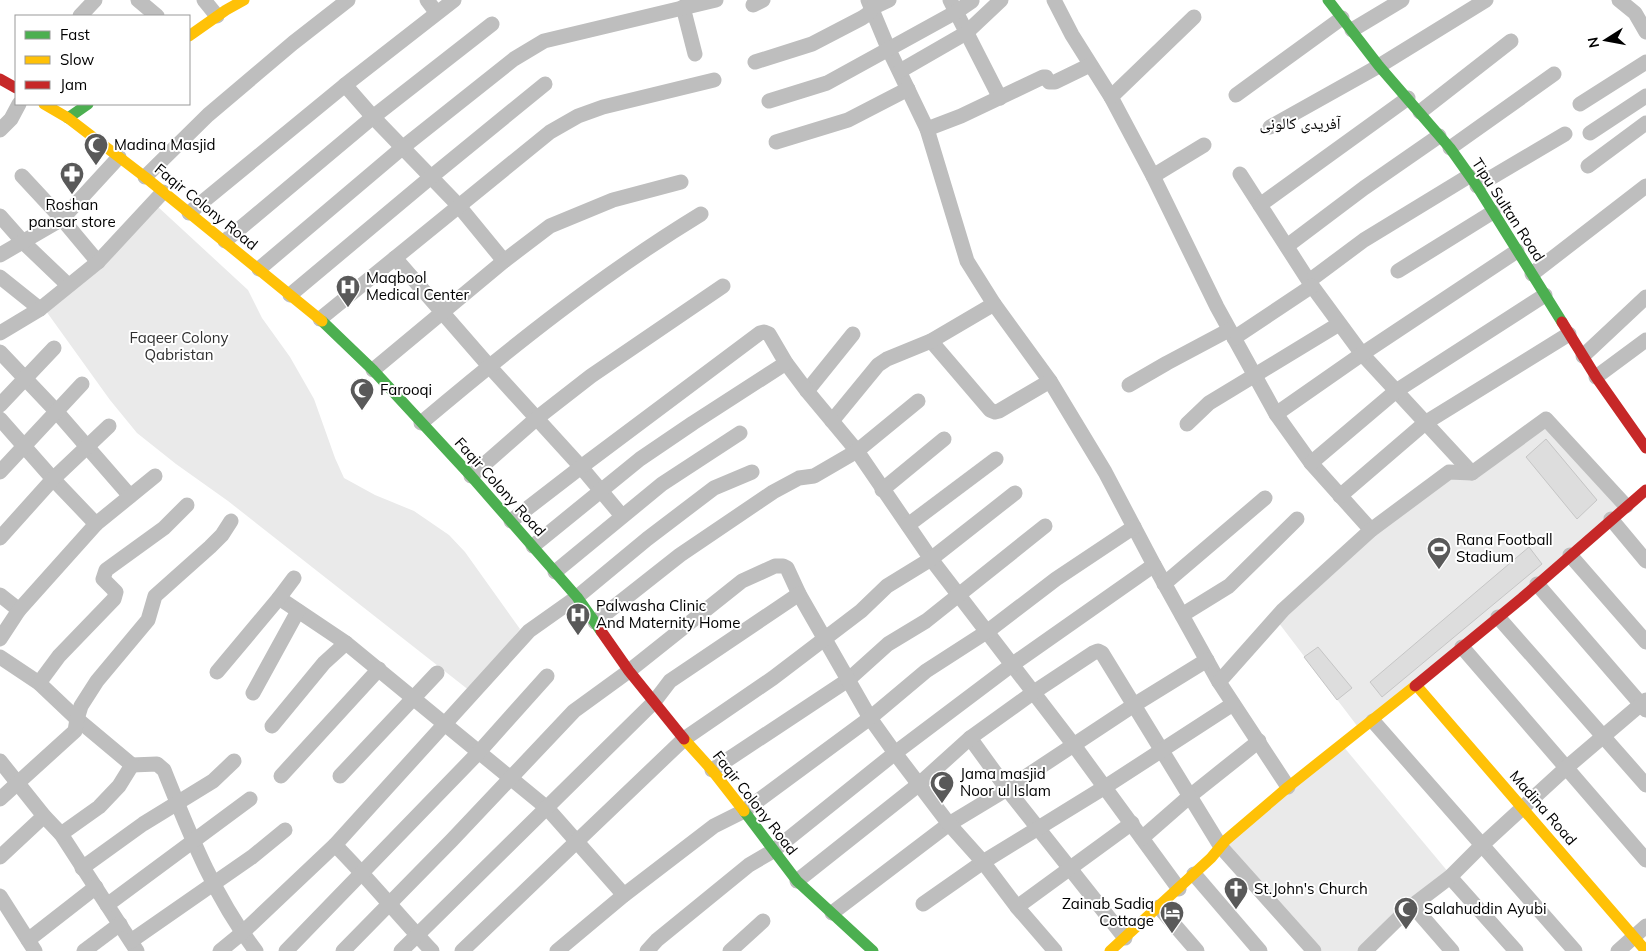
<svg xmlns="http://www.w3.org/2000/svg" width="1646" height="951" viewBox="0 0 1646 951" font-family="Mulish,'Noto Naskh Arabic',sans-serif">
<style>
.green{fill:#eaeaea}
.building{fill:#ddd;stroke:#c5c5c5}
.lines{fill:none;stroke-linecap:round;stroke-linejoin:round}
.street{stroke:#bebebe;stroke-width:15}
.fast{stroke:#4caf50;stroke-width:11}
.slow{stroke:#ffc107;stroke-width:11}
.jam{stroke:#c62828;stroke-width:11}
.labels{text-anchor:middle;stroke-width:4;stroke-linejoin:round;paint-order:stroke}
.poi-label{font-size:15px;fill:#000;stroke:#fff;text-anchor:start}
.street-label{font-size:15px;fill:#000;stroke:#fff}
.park-label{font-size:15px;fill:#303030;stroke:#fff}
.neighbourhood-label{font-size:16px;fill:#000;stroke:#fff}
</style>
<rect width="100%" height="100%" fill="#fff"/>
<g class="green">
<path d="M157 206 248 290 262 318 290 357 314 399 335 458 344 478 375 495 414 511 449 535 465 552 520 629 470 691 228 501 176 464 137 433 110 400 46 311Z"/>
<path d="M1546 419 1626 506 1361 731 1275 618 1449 472 1472 473Z"/>
<path d="M1343 746 1449 873 1360 951H1322L1225 846Z"/>
</g>
<g class="building">
<path d="M1546 439 1597 500 1577 519 1526 457Z"/>
<path d="M1529 547 1542 564 1382 697 1370 682Z"/>
<path d="M1318 647 1352 688 1337 700 1304 657Z"/>
</g>
<g class="lines">
<g class="street">
<path d="M138 0 157 16"/>
<path d="M204 0 217 16"/>
<path d="M427 0 436 12"/>
<path d="M868 0 888 48 927 129 967 261 994 304 1050 381 1105 472 1154 565 1219 682 1288 787"/>
<path d="M950 0 1000 98"/>
<path d="M1054 0 1072 35 1111 97 1153 176 1217 307 1276 414 1311 463 1371 530"/>
<path d="M1619 0 1635 13 1646 32"/>
<path d="M753 5 763 0"/>
<path d="M683 7 695 54"/>
<path d="M80 16 95 0"/>
<path d="M1352 30 1402 0"/>
<path d="M755 62 812 44 862 18 868 14 872 8 889 0"/>
<path d="M900 71 966 33 1001 0"/>
<path d="M345 85 373 117 458 205 504 261"/>
<path d="M1236 95 1342 18"/>
<path d="M1111 97 1194 17"/>
<path d="M769 101 827 83 956 12 972 1"/>
<path d="M1580 104 1646 62"/>
<path d="M1420 112 1511 41"/>
<path d="M1270 127 1379 66 1486 0"/>
<path d="M927 129 961 116 1043 77H1046L1049 82H1055L1090 65"/>
<path d="M0 130 11 119 19 104"/>
<path d="M1590 133 1646 96"/>
<path d="M776 142 848 120 908 89"/>
<path d="M1450 148 1554 74"/>
<path d="M1588 166 1646 123"/>
<path d="M1240 174 1312 286 1362 354 1472 473"/>
<path d="M22 176 62 219 98 262"/>
<path d="M1153 176 1204 145"/>
<path d="M145 177 208 115 293 43 348 0"/>
<path d="M1477 186 1565 134"/>
<path d="M1260 205 1408 98"/>
<path d="M189 213 345 85 454 0"/>
<path d="M0 216 23 242 68 285"/>
<path d="M225 241 373 117 492 24"/>
<path d="M1287 246 1364 188 1439 136"/>
<path d="M0 255 62 219 119 157"/>
<path d="M395 258 489 366 581 467 622 516"/>
<path d="M259 269 402 148 514 59 544 41 716 0"/>
<path d="M1398 271 1493 212"/>
<path d="M1532 274 1646 186"/>
<path d="M0 277 40 309"/>
<path d="M1309 281 1364 240 1469 176"/>
<path d="M290 295 431 177 545 84"/>
<path d="M320 319 550 132 578 116 603 107 714 80"/>
<path d="M0 333 40 309 98 262 163 192"/>
<path d="M1234 338 1312 286"/>
<path d="M931 341 990 410 995 412 999 411 1050 381"/>
<path d="M0 352 56 411 130 496"/>
<path d="M1583 356 1646 297"/>
<path d="M373 370 504 261 550 226 613 200 681 182"/>
<path d="M1596 377 1646 340"/>
<path d="M1129 385 1167 363 1229 330"/>
<path d="M807 391 853 334"/>
<path d="M0 405 54 348"/>
<path d="M1276 414 1362 354 1517 251"/>
<path d="M0 419 53 479 96 524"/>
<path d="M832 421 878 365 887 359 931 341 994 304"/>
<path d="M421 423C510 348 601 275 701 214"/>
<path d="M1187 424 1209 403 1339 324"/>
<path d="M1311 463 1396 391 1545 295"/>
<path d="M0 472 82 384"/>
<path d="M471 476 537 418 591 376 723 286"/>
<path d="M882 490 944 439"/>
<path d="M1340 496 1425 423 1569 334"/>
<path d="M1611 519 1646 561"/>
<path d="M511 521 581 467 760 333 764 332 769 334 786 363 807 391 857 451 931 559 1073 744 1179 889"/>
<path d="M908 525 996 459"/>
<path d="M0 538 53 479 109 426"/>
<path d="M533 546 640 459 693 423 786 363"/>
<path d="M1570 555 1646 642"/>
<path d="M555 572 662 484 740 433"/>
<path d="M1164 584 1265 498"/>
<path d="M1537 584 1646 710"/>
<path d="M0 595 19 610"/>
<path d="M279 598 346 643 547 808 624 895"/>
<path d="M1182 615 1229 586 1297 519"/>
<path d="M1498 617 1646 785"/>
<path d="M595 622 680 555 773 492 799 478 814 476 857 451 918 401"/>
<path d="M0 639 19 610 96 524 155 476"/>
<path d="M1462 647 1646 860"/>
<path d="M0 657 39 683 77 719 132 765 157 764 164 770C189 832 214 897 256 951"/>
<path d="M217 672 279 598 294 578"/>
<path d="M1219 682 1283 610 1371 530 1449 472 1472 473 1546 419 1626 506"/>
<path d="M39 683 59 656 114 599 116 592 103 579 106 570 164 528 187 505"/>
<path d="M253 693 298 611"/>
<path d="M1373 721 1575 951"/>
<path d="M272 726 324 663 346 643"/>
<path d="M970 738 1007 789 1125 938"/>
<path d="M0 761 44 816 61 834 137 951"/>
<path d="M712 770 848 680 888 644 926 621 1045 526"/>
<path d="M281 776 379 669"/>
<path d="M340 776 437 673"/>
<path d="M0 799 75 731 77 719 81 706 97 681 148 620 155 596 210 547 222 535 231 521"/>
<path d="M61 834 99 807 119 786 132 765"/>
<path d="M1142 838 1190 796 1259 741"/>
<path d="M335 845C369 879 399 916 432 951"/>
<path d="M0 857 44 816"/>
<path d="M82 868 143 824 213 781 234 761"/>
<path d="M1194 874 1260 951"/>
<path d="M1450 877 1516 951"/>
<path d="M797 881 918 785 970 738 1034 692 1093 653 1098 651 1102 653 1221 847 1314 951"/>
<path d="M0 896 35 951"/>
<path d="M923 904 983 862 1105 787 1233 704"/>
<path d="M107 905 250 799"/>
<path d="M1413 906 1452 951"/>
<path d="M1017 907 1132 823"/>
<path d="M1159 907 1197 951"/>
<path d="M832 913 949 824 1007 789 1134 705 1207 660"/>
<path d="M28 940 96 887"/>
<path d="M131 941 252 857 285 830"/>
<path d="M84 951 120 924"/>
<path d="M220 951 242 933 335 845 529 631 577 597 647 539 714 488 752 472"/>
<path d="M286 951 479 752 547 676"/>
<path d="M343 951 452 840 574 711 629 671 742 581 775 566H783L787 568 799 594 870 718 895 753 949 824 983 862 1017 907 1055 951"/>
<path d="M401 951 654 702 670 681 799 594"/>
<path d="M462 951 684 739 773 678 861 611 887 586 931 559 1015 493"/>
<path d="M557 951 624 895 714 826 744 811 870 718 926 671 988 631 1056 579 1134 527"/>
<path d="M647 951 657 940 749 865 773 851 895 753 1013 664 1154 565"/>
<path d="M730 951 763 921"/>
<path d="M1365 951 1408 909 1450 877 1482 845 1566 768 1646 700"/>
<path d="M1618 951 1646 926"/>
</g>
<g class="fast">
<path d="M1328 0 1379 66 1450 148 1477 186 1562 322"/>
<path d="M68 118 88 104"/>
<path d="M322 321 373 370 471 476 577 597 601 631"/>
<path d="M744 811 797 881 873 951"/>
</g>
<g class="slow">
<path d="M189 36 226 10 244 0"/>
<path d="M44 104 68 118 145 177 322 321"/>
<path d="M1416 685 1646 951"/>
<path d="M684 739 712 770 744 811"/>
<path d="M1110 951 1211 858 1226 840 1288 787 1415 686"/>
</g>
<g class="jam">
<path d="M0 79 16 88"/>
<path d="M1562 322 1596 377 1646 448"/>
<path d="M601 631 629 671 684 739"/>
<path d="M1415 686 1522 598 1646 490"/>
</g>
</g>
<defs>
<symbol id="mosque-pin" viewBox="-11 -11 22 30"><path d="M0 17L-7.5 6A9.5 9.5 0 1 1 7.5 6Z" fill="#595959" stroke="#fff"/><path d="M3.5-4.9A6 6 0 1 0 3.5 4.9A5 5 0 1 1 3.5-4.9Z" fill="#fff"/></symbol>
<symbol id="pharmacy-pin" viewBox="-11 -11 22 30"><path d="M0 17L-7.5 6A9.5 9.5 0 1 1 7.5 6Z" fill="#595959" stroke="#fff"/><path d="M-2-6h4v4h4v4h-4v4h-4v-4h-4v-4h4Z" fill="#fff"/></symbol>
<symbol id="hospital-pin" viewBox="-11 -11 22 30"><path d="M0 17L-7.5 6A9.5 9.5 0 1 1 7.5 6Z" fill="#595959" stroke="#fff"/><path d="M-5-5h3v3.5h4V-5h3V5h-3V1.5h-4V5h-3Z" fill="#fff"/></symbol>
<symbol id="stadium-pin" viewBox="-11 -11 22 30"><path d="M0 17L-7.5 6A9.5 9.5 0 1 1 7.5 6Z" fill="#595959" stroke="#fff"/><path d="M0-5a6.5 5 0 1 0 0 10a6.5 5 0 1 0 0-10ZM-3.5-1.8h7v3.6h-7Z" fill="#fff"/></symbol>
<symbol id="church-pin" viewBox="-11 -11 22 30"><path d="M0 17L-7.5 6A9.5 9.5 0 1 1 7.5 6Z" fill="#595959" stroke="#fff"/><path d="M-1.2-6h2.4v3.5h3.3v2.4h-3.3V6h-2.4V-.1h-3.3v-2.4h3.3Z" fill="#fff"/></symbol>
<symbol id="hotel-pin" viewBox="-11 -11 22 30"><path d="M0 17L-7.5 6A9.5 9.5 0 1 1 7.5 6Z" fill="#595959" stroke="#fff"/><path d="M-6-4.5h1.5V1H6V5H4.5V3h-9V5H-6ZM-4 0a1.8 1.8 0 1 1 3.6 0ZM.5 0V-2.5h3Q6-2.5 6 0Z" fill="#fff"/></symbol>
</defs>
<g fill-rule="evenodd">
<use href="#mosque-pin" x="82" y="131" width="28" height="38"/>
<use href="#pharmacy-pin" x="58" y="160" width="28" height="38"/>
<use href="#hospital-pin" x="334" y="273" width="28" height="38"/>
<use href="#mosque-pin" x="348" y="376" width="28" height="38"/>
<use href="#stadium-pin" x="1425" y="535" width="28" height="38"/>
<use href="#hospital-pin" x="564" y="601" width="28" height="38"/>
<use href="#mosque-pin" x="928" y="769" width="28" height="38"/>
<use href="#church-pin" x="1222" y="875" width="28" height="38"/>
<use href="#mosque-pin" x="1392" y="895" width="28" height="38"/>
<use href="#hotel-pin" x="1158" y="899" width="28" height="38"/>
</g>
<g class="labels">
<g class="poi-label">
<text x="114" y="150">Madina Masjid</text>
<text x="72" y="210" text-anchor="middle">Roshan<tspan x="72" dy="17">pansar store</tspan></text>
<text x="366" y="283">Maqbool<tspan x="366" dy="17">Medical Center</tspan></text>
<text x="380" y="395">Farooqi</text>
<text x="1456" y="545">Rana Football<tspan x="1456" dy="17">Stadium</tspan></text>
<text x="596" y="611">Palwasha Clinic<tspan x="596" dy="17">And Maternity Home</tspan></text>
<text x="960" y="779">Jama masjid<tspan x="960" dy="17">Noor ul Islam</tspan></text>
<text x="1254" y="894">St.John's Church</text>
<text x="1154" y="909" text-anchor="end">Zainab Sadiq<tspan x="1154" dy="17">Cottage</tspan></text>
<text x="1424" y="914">Salahuddin Ayubi</text>
</g>
<g class="street-label">
<text transform="translate(206 207) rotate(39)" y="5">Faqir Colony Road</text>
<text transform="translate(1508 210) rotate(57)" y="5">Tipu Sultan Road</text>
<text transform="translate(500 487) rotate(48)" y="5">Faqir Colony Road</text>
<text transform="translate(755 803) rotate(52)" y="5">Faqir Colony Road</text>
<text transform="translate(1543 808) rotate(49)" y="5">Madina Road</text>
</g>
<g class="park-label">
<text x="179" y="343">Faqeer Colony<tspan x="179" dy="17">Qabristan</tspan></text>
</g>
<g class="neighbourhood-label">
<text x="1300" y="129">آفریدی کالونی</text>
</g>
</g>
<rect x="15" y="15" width="175" height="90" fill="#ffffff" stroke="#999999"/>
<rect x="25" y="31" width="25" height="8" fill="#4caf50" stroke="#999999"/>
<text x="60" y="40" font-size="15" fill="#000000">Fast</text>
<rect x="25" y="56" width="25" height="8" fill="#ffc107" stroke="#999999"/>
<text x="60" y="65" font-size="15" fill="#000000">Slow</text>
<rect x="25" y="81" width="25" height="8" fill="#c62828" stroke="#999999"/>
<text x="60" y="90" font-size="15" fill="#000000">Jam</text>
<g transform="translate(1606 40) rotate(259)" stroke="#ffffff" stroke-width="4" paint-order="stroke">
<path d="M0-4L9 19L0 12L-9 19Z" fill="#000000"/>
<text y="-8" font-size="14" font-weight="bold" text-anchor="middle" fill="#000000">N</text>
</g>
</svg>
